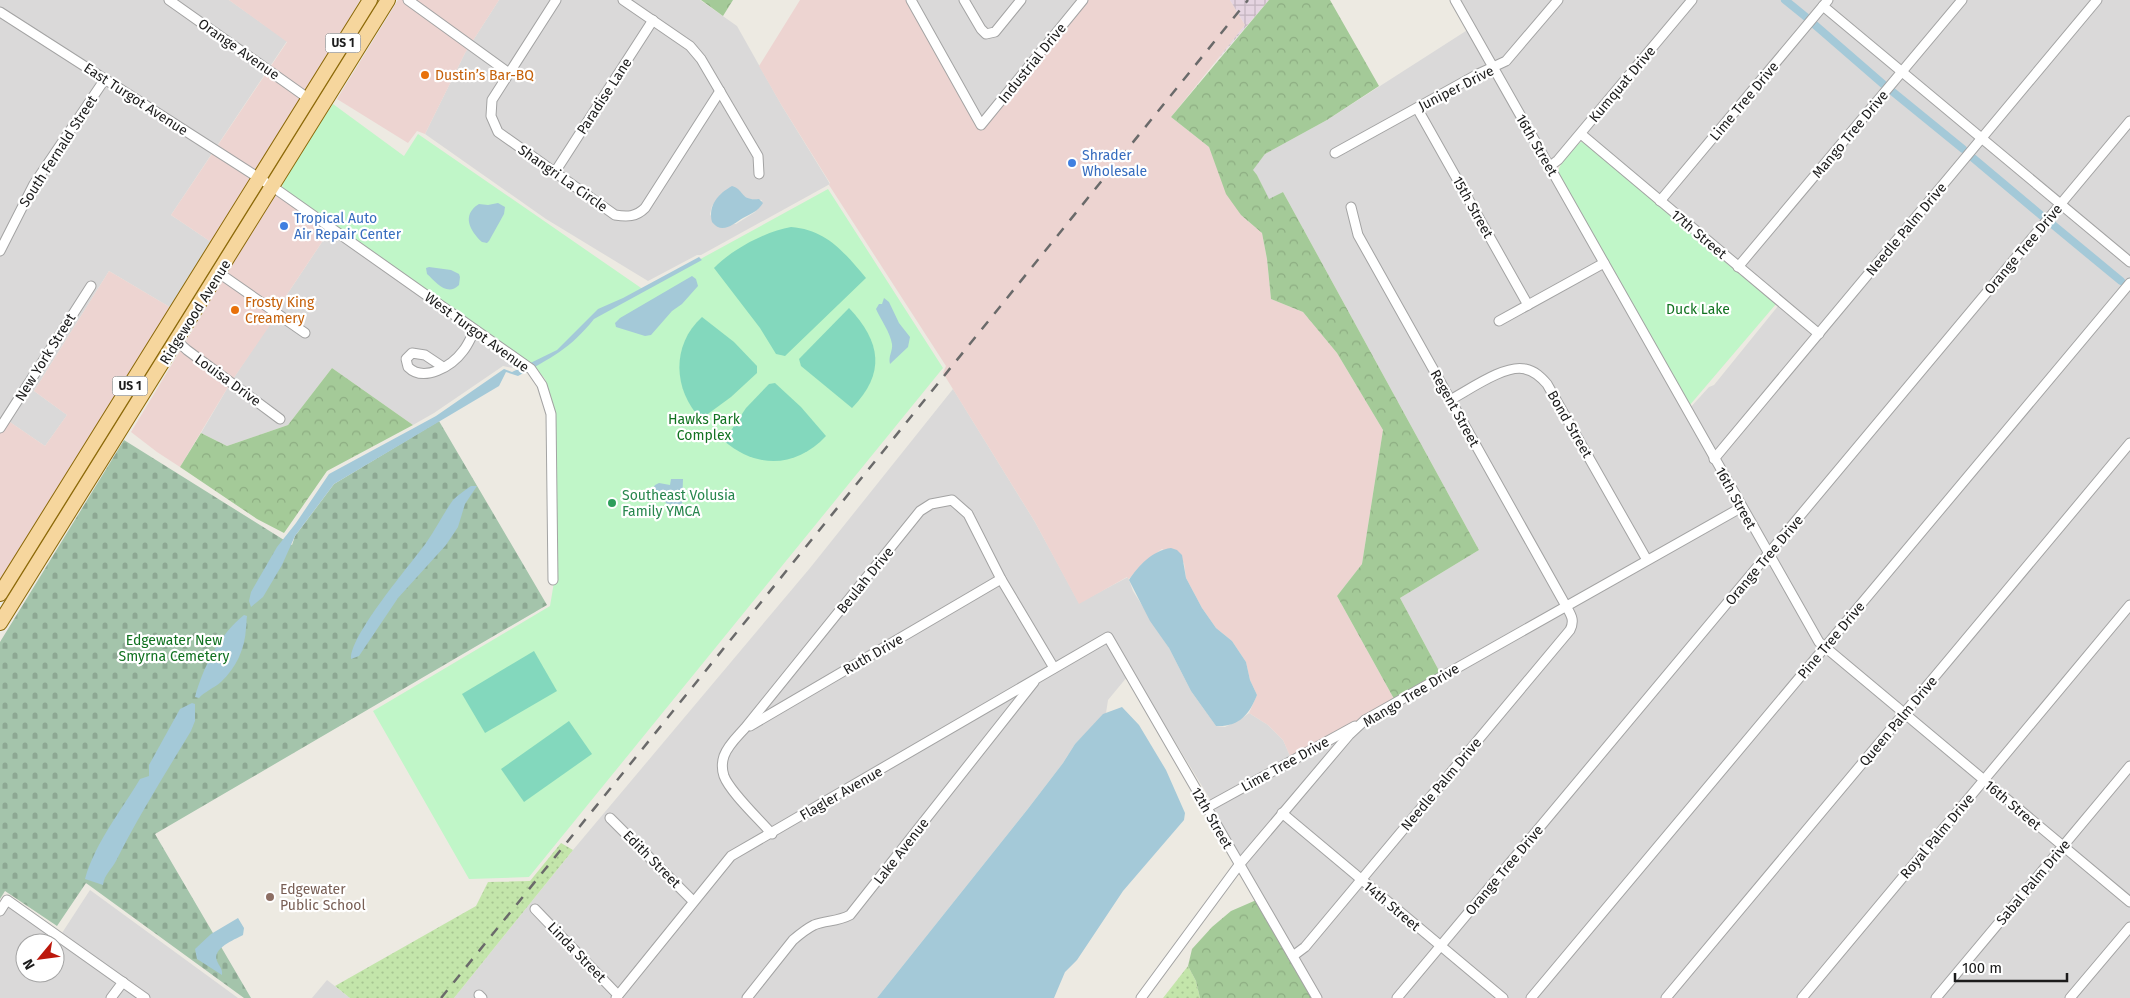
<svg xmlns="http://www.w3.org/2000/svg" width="2130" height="998" viewBox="0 0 2130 998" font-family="'Fira Sans',sans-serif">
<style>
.residential{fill:#dad9d9;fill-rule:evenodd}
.commercial{fill:#edd4d1}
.industrial{fill:url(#industrial-grid)}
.grass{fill:url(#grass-dots)}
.forest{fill:url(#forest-crowns)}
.cemetery{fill:url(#cemetery-stones)}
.park{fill:#c0f6c8}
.pitch{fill:#83d8bd}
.water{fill:#a4c9d8}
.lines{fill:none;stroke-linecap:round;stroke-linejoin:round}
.canal{stroke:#a4c9d8;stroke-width:8}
.street-casing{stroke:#a3a3a3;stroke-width:11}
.primary-casing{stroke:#8b6808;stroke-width:16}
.street{stroke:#fff;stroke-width:9}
.primary{stroke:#f6d69d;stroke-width:14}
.rail{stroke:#6a6a6a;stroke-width:2.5;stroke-dasharray:10 10;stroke-linecap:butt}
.food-dot{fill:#e8710a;stroke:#fff;stroke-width:2}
.shop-dot{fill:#3f7fe0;stroke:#fff;stroke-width:2}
.leisure-dot{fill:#2e9e5b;stroke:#fff;stroke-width:2}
.education-dot{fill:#8d6e63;stroke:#fff;stroke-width:2}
.labels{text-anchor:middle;stroke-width:4.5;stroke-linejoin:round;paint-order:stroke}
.shield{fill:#fff;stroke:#606060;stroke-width:1}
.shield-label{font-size:12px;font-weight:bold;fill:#1c1c1c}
.street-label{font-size:14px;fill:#1c1c1c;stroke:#fff}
.food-label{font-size:14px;fill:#c56008;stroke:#fff;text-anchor:start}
.shop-label{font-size:14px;fill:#366cbe;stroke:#fff;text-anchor:start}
.park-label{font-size:14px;fill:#117220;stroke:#fff}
.leisure-label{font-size:14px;fill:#27864d;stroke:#fff;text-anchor:start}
.education-label{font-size:14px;fill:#785e54;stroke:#fff;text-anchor:start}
</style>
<defs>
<pattern id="industrial-grid" width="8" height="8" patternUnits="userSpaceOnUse" patternTransform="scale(1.25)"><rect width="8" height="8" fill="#e5d4e1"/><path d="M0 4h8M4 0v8" fill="none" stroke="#c4b5c0"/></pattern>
<pattern id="grass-dots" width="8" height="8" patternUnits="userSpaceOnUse" patternTransform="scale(1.25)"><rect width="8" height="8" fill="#c3e5aa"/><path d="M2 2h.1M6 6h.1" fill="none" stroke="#a7c492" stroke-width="1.8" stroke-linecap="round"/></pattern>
<pattern id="forest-crowns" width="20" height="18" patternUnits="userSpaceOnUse" patternTransform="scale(1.25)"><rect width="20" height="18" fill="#a4ca98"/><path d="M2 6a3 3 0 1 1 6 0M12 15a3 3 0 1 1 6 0" fill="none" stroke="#8dad82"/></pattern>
<pattern id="cemetery-stones" width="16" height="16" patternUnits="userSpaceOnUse" patternTransform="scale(1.25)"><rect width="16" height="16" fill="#a4c4ab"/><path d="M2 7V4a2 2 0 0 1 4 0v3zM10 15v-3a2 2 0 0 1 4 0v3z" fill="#8da893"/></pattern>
</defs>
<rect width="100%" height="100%" fill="#edeae2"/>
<g class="residential">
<path d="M0 0H229L287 41 171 215 214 244 173 309 109 271 34 391 67 415 45 446 7 420 0 431Z"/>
<path d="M499 0H700L737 26 782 106 830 184 701 255H697L648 281 546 219 425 134 465 53ZM722 193H740L748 199 762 200 755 212 736 224 715 225 710 214 712 206Z"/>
<path d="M911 0H1077L983 121Z"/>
<path d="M1453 0H2130V998H1319L1212 812 1216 809 1132 671 1108 700 1106 713 1075 744 1063 763 1027 810 877 998H454L573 850 810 568 953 389 1035 522 1079 603 1128 577 1133 591 1169 648 1191 691 1216 726 1225 727 1241 719 1249 713 1268 725 1283 740 1294 765 1444 680 1400 598 1479 550 1283 192 1269 200 1257 175 1252 170 1265 154 1327 120 1469 29ZM1580 139 1590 140 1778 306 1714 385 1709 387 1689 409 1554 172 1556 165Z"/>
<path d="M332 227 524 362 512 368 503 366 434 413 413 425 332 368 288 425 227 446 201 433 231 382 269 325 268 323Z"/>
<path d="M90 890 238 998H0V915L11 901 62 933ZM25 943H55V973H25Z"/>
<path d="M327 980 350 998H312Z"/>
</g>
<g class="commercial">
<path d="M229 0H360L301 103 214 244 171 215 287 42Z"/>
<path d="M398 0H499L465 53 425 134 417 131 408 143 337 99Z"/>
<path d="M800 0H911L983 121 1077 0H1230L1245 25 1171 117 1209 147 1218 170 1241 215 1262 233 1267 259 1271 299 1303 312 1337 353 1383 430 1362 564 1337 596 1398 706 1294 765 1283 740 1268 725 1249 713 1257 695 1250 680 1246 662 1232 641 1216 628 1202 608 1186 578 1184 563 1162 549 1142 564 1129 579 1127 577 1079 604 1035 522 943 373 946 366 829 185 830 183 782 106 759 66Z"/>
<path d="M279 187 332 227 268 323 270 325 231 382 180 467 157 452 131 432Z"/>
<path d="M109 271 173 309 0 587V431L7 420 45 446 67 415 34 391Z"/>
</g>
<path class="industrial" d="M1230 0H1269L1213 65 1245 25Z"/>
<g class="grass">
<path d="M561 843 573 850 454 998H350L335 986 476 906 488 882 530 881Z"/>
<path d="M1188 966 1196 981 1200 998H1163Z"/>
</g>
<g class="forest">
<path d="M701 0H733L723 16Z"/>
<path d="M1269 0H1330L1379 86 1327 120 1265 154 1253 170 1257 175 1269 199 1283 192 1479 550 1400 598 1444 680 1398 706 1337 596 1362 564 1383 430 1337 353 1303 312 1271 299 1267 259 1262 233 1241 215 1226 194 1209 147 1171 117Z"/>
<path d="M332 368 413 425 327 471 284 533 257 519 180 467 201 433 227 446 288 425Z"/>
<path d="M1261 898 1319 998H1200L1196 981 1188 966 1192 949 1212 927 1231 911Z"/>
</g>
<path class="cemetery" d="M439 421 547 605 155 834 251 998H244L86 883 57 926 5 891 0 899V642L124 440 292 545 295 536 334 484Z"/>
<g class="park">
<path d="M333 104 404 156 418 134 644 290 828 189 943 368 529 877 469 879 373 711 550 606 557 564 554 408 545 379 533 365 283 189 282 184 286 174Z"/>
<path d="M1581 142 1587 143 1776 304 1689 406 1558 172C1561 160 1571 150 1581 142Z"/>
</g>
<g class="pitch">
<path d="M791 227C827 230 844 252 866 278L785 356 776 354 760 328 714 268C731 250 766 231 791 227Z"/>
<path d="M849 308C881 342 886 373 852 408L801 366 799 359Z"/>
<path d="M702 317 734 342 757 366V373L731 397 701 419C673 390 671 345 702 317Z"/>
<path d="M775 383 801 407 826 436C796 468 757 469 724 441L746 408 769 384Z"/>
<path d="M534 651 557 691 485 733 462 694Z"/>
<path d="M569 721 592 754 524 802 501 769Z"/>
</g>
<g class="water">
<path d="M732 186C745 190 740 201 759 199L763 203C758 211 751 214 743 218 733 224 722 235 712 222 708 205 718 194 732 186Z"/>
<path d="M498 203 505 207 504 214 489 241 487 243 482 242C470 231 461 215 479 204L488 205Z"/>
<path d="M699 257 702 260 594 319C570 349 551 358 518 376L506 372 499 386 334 484 295 536 282 565 263 597 251 607 249 601 251 592 277 547 296 523 329 474 436 416 504 369 512 372 557 350 598 309 623 298Z"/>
<path d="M429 267 451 270 459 274 460 277 459 285C447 297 436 282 427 274L426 268Z"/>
<path d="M692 276 696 279 698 286 682 304 672 311 651 335 645 336 616 327 615 323 620 318Z"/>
<path d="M884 298 889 302 899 323 910 337 908 347 890 364C888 356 893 351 892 344 890 332 881 320 876 309L879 304H882Z"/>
<path d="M671 479H683L682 506 667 504 662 498 654 501C650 496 652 490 655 485L659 483 670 485Z"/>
<path d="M471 486H477L465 504 458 527 446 545 398 598 359 656 351 659C350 635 410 565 426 543 436 529 443 514 453 500 458 495 465 490 471 486Z"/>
<path d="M1171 548 1177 550 1182 555 1186 578 1202 608 1216 628 1232 641 1246 662 1250 680 1257 695C1249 715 1239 727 1216 726L1191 691 1169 648 1150 621 1129 580C1138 566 1153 550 1171 548Z"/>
<path d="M244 615 247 616C246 621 247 624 246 628 245 649 236 668 221 682 214 688 204 692 199 698L195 697C203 667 220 634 244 615Z"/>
<path d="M192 703 195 704V721L191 731C165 774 138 817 116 861 111 870 104 875 103 885L85 879C95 843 121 811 140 779L149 776V765L175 718 180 709Z"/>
<path d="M1122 707 1139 725 1166 770 1185 813 1184 820 1123 891 1077 960 1065 972 1054 998H877L1027 810 1063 763 1075 744 1103 714Z"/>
<path d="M238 918 244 928 243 935C234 940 212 948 217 961 219 966 223 969 222 975L197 959 195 949 211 934Z"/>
</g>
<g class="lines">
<g class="canal">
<path d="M1785 0 1806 17"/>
<path d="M1815 25 1883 84"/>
<path d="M1893 92 1963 149"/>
<path d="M1973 158 2042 216"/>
<path d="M2052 224 2121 281"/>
</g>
<defs>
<g id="street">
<path d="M169 0 309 99"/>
<path d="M408 0 509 73"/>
<path d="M556 0 492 100 491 116 498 132 615 215C627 217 636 217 645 208L720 91"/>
<path d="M623 0 690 46 701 59 758 156 759 174"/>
<path d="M911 0 981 125 1083 0"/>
<path d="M964 0 981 29 986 34 995 32 1021 0"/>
<path d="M1455 0 1819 642 2130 902"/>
<path d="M1823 6 2130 262"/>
<path d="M0 12 273 187 531 369 542 385 551 414 553 580"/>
<path d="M1417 108 1528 305"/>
<path d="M1581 134 1819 334"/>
<path d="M1335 153 1478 74 1506 61 1558 0"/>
<path d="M1549 167 1558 160 1692 0"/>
<path d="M555 172 653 20"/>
<path d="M1660 201 1828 0"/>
<path d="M0 251 34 184 105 79"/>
<path d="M1738 267 1962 0"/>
<path d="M219 273 305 333"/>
<path d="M1499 321 1604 263"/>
<path d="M177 341 187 350 280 419"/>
<path d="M443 367 425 355 412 353 406 359 408 367C424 383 452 366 463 351 468 345 471 337 475 330"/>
<path d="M1450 400C1469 390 1505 364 1525 369 1535 371 1541 377 1547 384L1647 560"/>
<path d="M0 428 91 286"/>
<path d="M1714 459 2097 0"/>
<path d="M750 726 1001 579"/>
<path d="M1206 808 1355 726"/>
<path d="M1282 813 1503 998"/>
<path d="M610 818 693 901"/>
<path d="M772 834C759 819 730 792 724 776 722 770 722 762 724 756 728 745 737 737 745 728L920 511 931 504 952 500 968 514 1001 579 1054 668"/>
<path d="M535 909 618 995"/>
<path d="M0 911 7 900 145 998"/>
<path d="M1293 956 1305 947 1570 630C1575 620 1571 615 1566 606L1358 235 1351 207"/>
<path d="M479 995 482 998"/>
<path d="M111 998 123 982"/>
<path d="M616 998 731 856 1108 637 1317 998"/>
<path d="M747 998 793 940C800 934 806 929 814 925 826 920 837 922 850 915L1034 682"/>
<path d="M1141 998 1239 865 1349 735 1365 720 1742 507"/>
<path d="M1397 998 2130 121"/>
<path d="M1531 998 2130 283"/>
<path d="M1666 998 2130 443"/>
<path d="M1802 998 2130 605"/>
<path d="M1936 998 2130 766"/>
<path d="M2070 998 2130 927"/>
</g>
<g id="primary">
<path d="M0 594 370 0"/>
<path d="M0 623 388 0"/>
</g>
</defs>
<use href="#street" class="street-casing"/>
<use href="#primary" class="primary-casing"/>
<use href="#street" class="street"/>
<use href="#primary" class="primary"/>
<path class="rail" d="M441 998 1248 0"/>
</g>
<g class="food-dot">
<circle cx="425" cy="75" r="5"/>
<circle cx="235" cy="310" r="5"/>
</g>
<g class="shop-dot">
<circle cx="1072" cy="163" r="5"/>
<circle cx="284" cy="226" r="5"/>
</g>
<circle class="leisure-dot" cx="612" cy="503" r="5"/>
<circle class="education-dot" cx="270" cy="897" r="5"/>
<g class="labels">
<g class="shield">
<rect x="325.5" y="33.5" width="35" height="19" rx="4"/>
<rect x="112.5" y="376.5" width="35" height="19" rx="4"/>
</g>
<g class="shield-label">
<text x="343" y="47">US 1</text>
<text x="130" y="390">US 1</text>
</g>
<g class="street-label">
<text transform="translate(239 49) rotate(35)" y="5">Orange Avenue</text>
<text transform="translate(1032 63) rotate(-51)" y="5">Industrial Drive</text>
<text transform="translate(1622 84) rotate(-50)" y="5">Kumquat Drive</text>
<text transform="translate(1456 88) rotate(-27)" y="5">Juniper Drive</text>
<text transform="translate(604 96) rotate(-57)" y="5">Paradise Lane</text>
<text transform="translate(136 99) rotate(33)" y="5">East Turgot Avenue</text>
<text transform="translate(1744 101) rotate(-50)" y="5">Lime Tree Drive</text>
<text transform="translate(1850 134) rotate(-50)" y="5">Mango Tree Drive</text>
<text transform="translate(1537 145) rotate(60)" y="5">16th Street</text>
<text transform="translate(58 151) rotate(-57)" y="5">South Fernald Street</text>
<text transform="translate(563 178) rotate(35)" y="5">Shangri La Circle</text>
<text transform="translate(1473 207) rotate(61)" y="5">15th Street</text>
<text transform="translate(1906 229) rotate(-50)" y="5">Needle Palm Drive</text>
<text transform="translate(1699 234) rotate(40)" y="5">17th Street</text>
<text transform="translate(2023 249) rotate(-50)" y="5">Orange Tree Drive</text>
<text transform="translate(195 312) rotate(-58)" y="5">Ridgewood Avenue</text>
<text transform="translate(477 332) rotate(36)" y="5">West Turgot Avenue</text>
<text transform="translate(45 357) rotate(-58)" y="5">New York Street</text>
<text transform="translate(228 380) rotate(36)" y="5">Louisa Drive</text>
<text transform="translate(1455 408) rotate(61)" y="5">Regent Street</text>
<text transform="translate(1570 424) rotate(60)" y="5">Bond Street</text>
<text transform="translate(1736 498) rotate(61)" y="5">16th Street</text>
<text transform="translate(1764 560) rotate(-50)" y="5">Orange Tree Drive</text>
<text transform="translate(865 580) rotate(-51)" y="5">Beulah Drive</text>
<text transform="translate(1831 640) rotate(-50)" y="5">Pine Tree Drive</text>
<text transform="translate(873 654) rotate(-30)" y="5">Ruth Drive</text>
<text transform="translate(1411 695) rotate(-31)" y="5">Mango Tree Drive</text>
<text transform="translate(1898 721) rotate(-50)" y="5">Queen Palm Drive</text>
<text transform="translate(1285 764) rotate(-29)" y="5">Lime Tree Drive</text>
<text transform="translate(1441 784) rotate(-50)" y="5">Needle Palm Drive</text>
<text transform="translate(841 793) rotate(-30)" y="5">Flagler Avenue</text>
<text transform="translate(2013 805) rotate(40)" y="5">16th Street</text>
<text transform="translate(1212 818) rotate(60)" y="5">12th Street</text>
<text transform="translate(1937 836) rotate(-50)" y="5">Royal Palm Drive</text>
<text transform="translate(901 851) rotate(-52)" y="5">Lake Avenue</text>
<text transform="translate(652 859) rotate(45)" y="5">Edith Street</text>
<text transform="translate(1504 870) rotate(-50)" y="5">Orange Tree Drive</text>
<text transform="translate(2033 882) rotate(-50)" y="5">Sabal Palm Drive</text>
<text transform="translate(1392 906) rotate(40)" y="5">14th Street</text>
<text transform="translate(577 952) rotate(46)" y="5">Linda Street</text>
</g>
<g class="food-label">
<text x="435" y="80">Dustin’s Bar-BQ</text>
<text x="245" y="307">Frosty King<tspan x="245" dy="16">Creamery</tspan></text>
</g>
<g class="shop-label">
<text x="1082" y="160">Shrader<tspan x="1082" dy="16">Wholesale</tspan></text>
<text x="294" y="223">Tropical Auto<tspan x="294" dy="16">Air Repair Center</tspan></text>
</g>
<g class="park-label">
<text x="1698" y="314">Duck Lake</text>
<text x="704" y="424">Hawks Park<tspan x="704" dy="16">Complex</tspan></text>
<text x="174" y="645">Edgewater New<tspan x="174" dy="16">Smyrna Cemetery</tspan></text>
</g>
<g class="leisure-label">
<text x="622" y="500">Southeast Volusia<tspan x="622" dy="16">Family YMCA</tspan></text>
</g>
<g class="education-label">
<text x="280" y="894">Edgewater<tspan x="280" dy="16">Public School</tspan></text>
</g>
</g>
<g transform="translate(40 958) rotate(241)"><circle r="24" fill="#ffffff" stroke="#a4a4a4"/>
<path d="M0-4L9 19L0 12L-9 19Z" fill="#bc170b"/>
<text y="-8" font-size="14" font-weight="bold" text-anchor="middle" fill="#1c1c1c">N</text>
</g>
<path d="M1955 973v8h112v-8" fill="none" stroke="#1c1c1c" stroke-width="2.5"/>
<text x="1962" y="973" font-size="15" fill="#1c1c1c" stroke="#ffffff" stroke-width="4" paint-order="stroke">100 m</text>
</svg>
